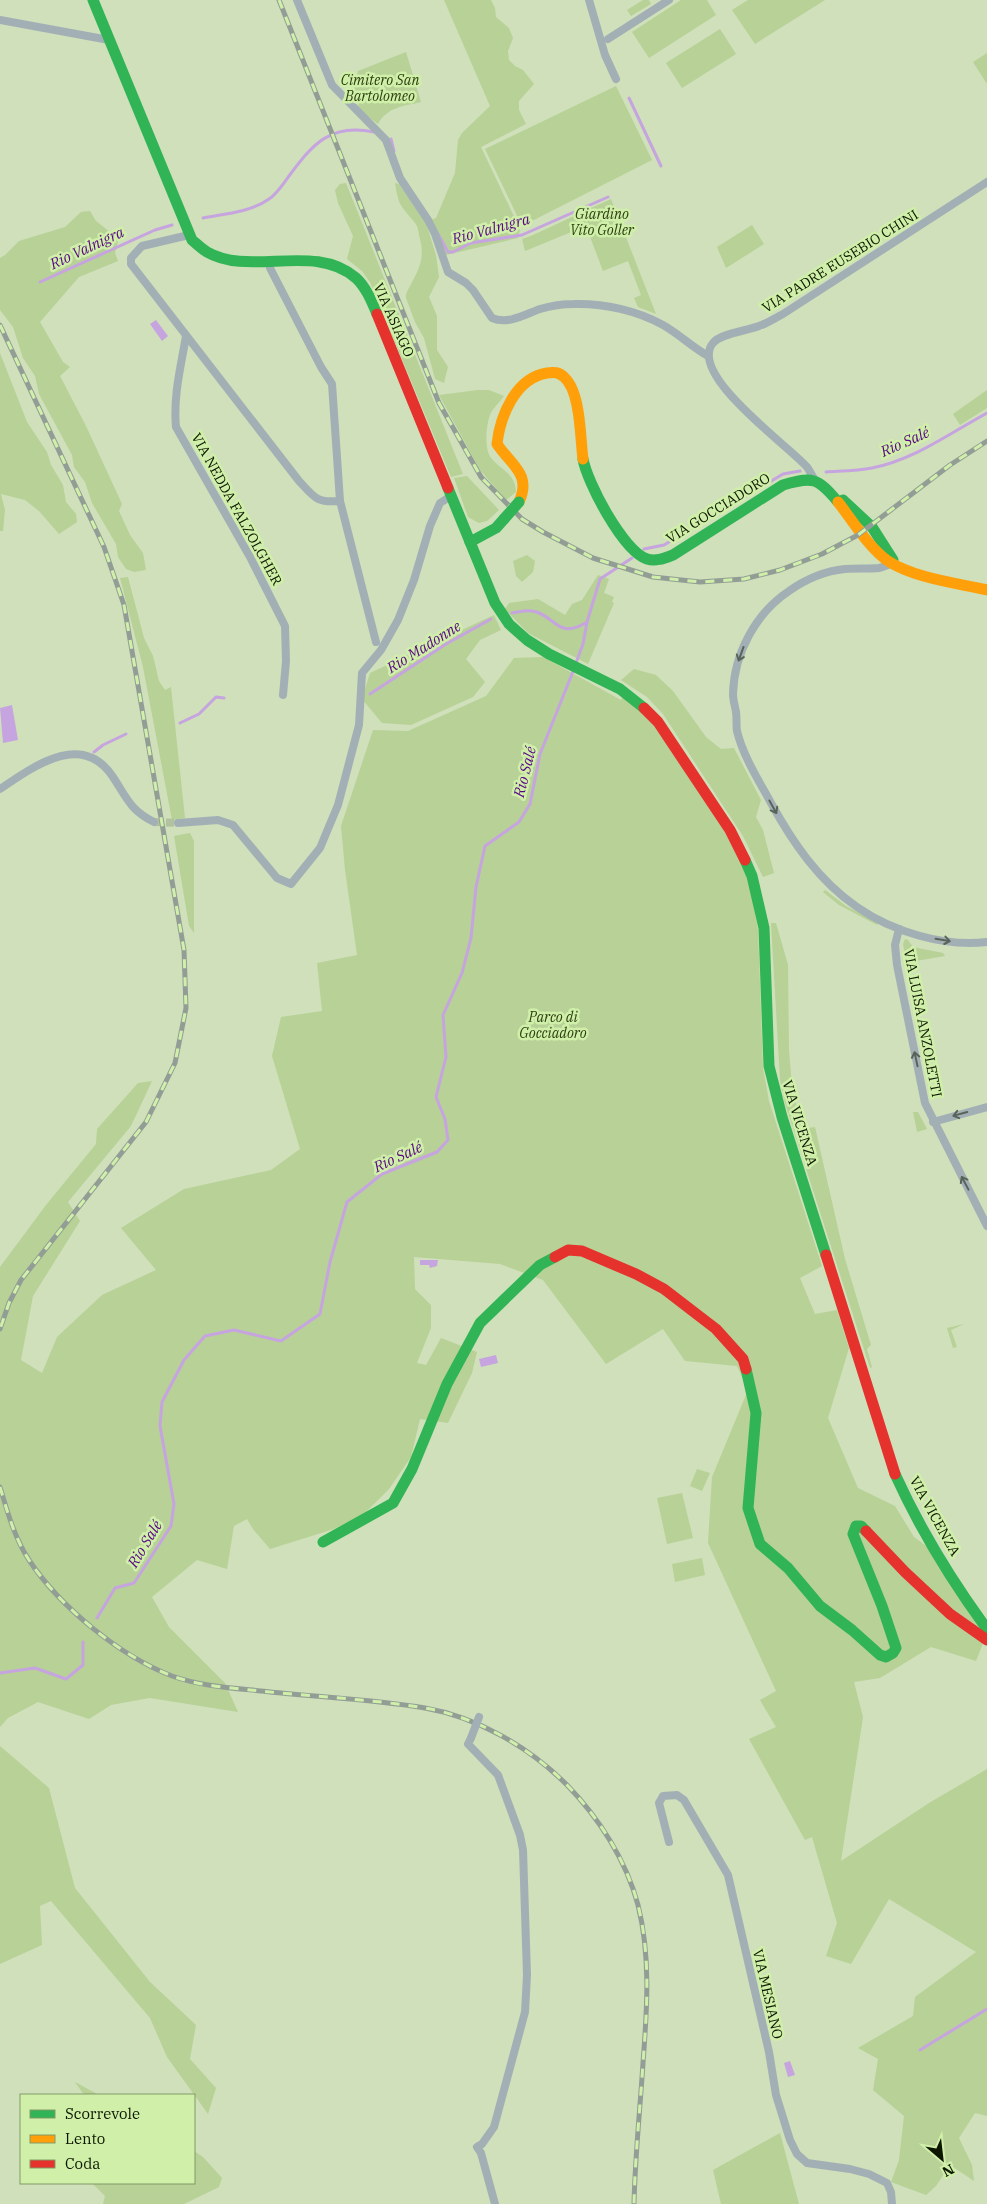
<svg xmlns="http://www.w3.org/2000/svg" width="987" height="2204" viewBox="0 0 987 2204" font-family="'IBM Plex Serif',serif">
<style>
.green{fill:#b7d197}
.water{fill:#c6a4df}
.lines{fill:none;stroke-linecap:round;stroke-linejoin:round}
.stream{stroke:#c6a4df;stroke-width:3}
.street-tunnel{stroke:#b2c29e;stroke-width:8;stroke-dasharray:8 4;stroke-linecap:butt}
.street{stroke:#a2b0b5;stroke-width:8}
.fast{stroke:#30b455;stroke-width:11}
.slow{stroke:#ff9f0a;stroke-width:11}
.jam{stroke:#e5322d;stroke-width:11}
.rail-casing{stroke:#929e95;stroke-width:5}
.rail{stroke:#d0f0aa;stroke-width:3;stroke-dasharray:9;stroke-linecap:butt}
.street-bridge{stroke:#a2b0b5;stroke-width:8}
.fast-bridge{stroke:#30b455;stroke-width:11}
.oneway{stroke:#58645a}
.labels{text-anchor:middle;stroke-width:5;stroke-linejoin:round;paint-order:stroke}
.park-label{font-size:14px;font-style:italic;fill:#2d3f11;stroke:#d0f0aa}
.street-label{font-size:14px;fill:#0d1700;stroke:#d0f0aa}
.water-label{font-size:15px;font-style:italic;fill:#590785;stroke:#d0f0aa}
</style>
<rect width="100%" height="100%" fill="#cfe0ba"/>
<g class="green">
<path d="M444 0H491L495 8 496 17 509 28 513 38 508 51 509 60 515 66 523 70 534 84 519 101V110L526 124 481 147 520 229 518 238 446 255 430 220 436 218 455 173 458 140 462 133 490 106Z"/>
<path d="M643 0H649L651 4 631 16 627 10Z"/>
<path d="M681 0H707L716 15 649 58 632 32Z"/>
<path d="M748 0H825L755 44 732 10Z"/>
<path d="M720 29 736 54 682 88 666 63Z"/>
<path d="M406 52 421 102C404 106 387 107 378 124L360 111 354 87 358 71Z"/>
<path d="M987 53V84L973 62Z"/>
<path d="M616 86 652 160 522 226 485 149Z"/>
<path d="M346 183 463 474 451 477 370 282 362 271 347 259 353 236 338 203 335 190 340 184Z"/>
<path d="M395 183 399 184 425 220 436 255 439 277 429 297 437 316V350L448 367 444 383 435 379 424 338 415 322 406 298V294C416 273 426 263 420 239 418 233 419 228 415 223 401 205 399 208 395 183Z"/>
<path d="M611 199 656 314 638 307 634 298 641 295 628 261 603 271 586 226 525 251 522 239 533 235Z"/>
<path d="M90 211 96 221 116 237 118 241 115 253 118 261 79 277 40 322 63 362 70 367 60 376 86 426 122 504 119 511 130 535 143 553 146 570 134 572 126 569 118 557 116 544 92 503 85 482 74 467 72 455 39 394 35 376 23 358 13 327 0 310V258L5 255 19 241 65 227 81 212Z"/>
<path d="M752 225 764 244 726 268 717 247Z"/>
<path d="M0 353 27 422 47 452 51 465 63 485 66 502 76 514 77 522 59 534 39 511 25 500 1 494 5 510 3 531H0Z"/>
<path d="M478 390H489L504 396C500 402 492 409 490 415 486 426 484 449 491 458 502 471 515 473 516 492L506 500 480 470 439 395Z"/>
<path d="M987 390V408L960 425 953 414Z"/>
<path d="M467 476 499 510 487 521 479 523 468 517 454 478Z"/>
<path d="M527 555 535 561 533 572 522 582 516 576 513 561Z"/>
<path d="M598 575 609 579 604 593 614 597 612 602 614 603 588 664 528 633 505 609 509 603 538 599 565 615 572 604 582 600Z"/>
<path d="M128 577 144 638 153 656 159 681 165 690 171 687 185 818 172 820 143 667 120 578Z"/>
<path d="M494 615 501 630 480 640 466 659 485 682 473 697 411 725 382 723 362 699 370 673Z"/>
<path d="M543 657 621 700 624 695 633 702 653 724 719 821 748 876 758 929 763 1068 769 1101 822 1266 800 1278 815 1314 837 1310 849 1348 828 1418 858 1488 895 1506 914 1537 929 1548 987 1633 976 1661 931 1647 880 1678 854 1682 863 1717 841 1861 929 1803 987 1769V2116L975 2113 959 2138 972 2165 974 2181 950 2165 936 2186 926 2195 891 2182 899 2160 904 2116 873 2090 878 2059 858 2048 913 2016 915 1997 976 1952 889 1899 851 1964 826 1956 837 1923 812 1837 805 1840 749 1739 776 1727 760 1700 776 1691 708 1543 712 1477 748 1390 737 1366 685 1361 663 1329 606 1364 543 1280 500 1264 414 1257 415 1289 431 1305V1328L417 1363 426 1365 441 1338 477 1352 472 1373 448 1423 420 1419 411 1457 389 1489 364 1514 334 1529 270 1549 253 1529 247 1519 234 1526 227 1569 197 1560 152 1597 169 1627 225 1683 238 1712 150 1698 111 1705 89 1719 38 1702 8 1718 0 1727V1267L46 1205 96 1144 97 1129 138 1083 152 1081 131 1126 68 1202 80 1221 33 1296 21 1360 42 1373 57 1337 102 1295 156 1270 121 1228 184 1189 271 1170 300 1149 272 1056 281 1017 322 1011 317 963 357 955 345 870 341 826 373 730 408 731 486 696 514 658Z"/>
<path d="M634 669 656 675 673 691 706 737 721 749 734 748 761 800 756 817 763 830 774 873 763 877 743 836 663 714 647 697 621 680Z"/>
<path d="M190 833 194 841V933L189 926 174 836Z"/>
<path d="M825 890 846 906 878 923 877 925 839 905 823 892Z"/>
<path d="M771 923H776L788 965 789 1050 792 1086 802 1129 815 1127 845 1259 871 1345 867 1349 872 1367 870 1368 785 1103 780 1080Z"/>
<path d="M905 939 908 940 913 947 943 953 945 956 910 962 906 961 903 944Z"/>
<path d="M913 1112H918L927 1129 917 1132Z"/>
<path d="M964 1324 951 1330 957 1347 953 1348 947 1328Z"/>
<path d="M697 1469 710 1473 702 1491 690 1486Z"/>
<path d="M682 1493 693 1538 667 1544 657 1498Z"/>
<path d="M702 1558 705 1575 675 1582 672 1564Z"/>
<path d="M0 1746 49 1788 75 1888 150 1982 196 2025 190 2059 216 2088 208 2114 167 2057 150 2018 51 1901 40 1906 42 1945 0 1964Z"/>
<path d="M75 2082 99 2095H84Z"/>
<path d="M780 2133 799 2204H721L713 2170Z"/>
<path d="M194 2151 203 2157 222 2178 219 2187 184 2204H103L105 2196 92 2183H194Z"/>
</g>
<g class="water">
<path d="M156 320 168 336 162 341 150 324Z"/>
<path d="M12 705 18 740 3 743 0 708Z"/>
<path d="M420 1260H438L437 1266 430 1268 429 1265H420Z"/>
<path d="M496 1355 498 1363 481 1367 479 1359Z"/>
<path d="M790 2061 795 2075 788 2077 784 2063Z"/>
</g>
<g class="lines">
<g class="stream">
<path d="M629 98 661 166"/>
<path d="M391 139 394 151"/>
<path d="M203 218C224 214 251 212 269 199 277 194 283 184 289 176 313 144 330 123 374 132"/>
<path d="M438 234 448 252H453L471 243 522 235 608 197"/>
<path d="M40 282 155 230 172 225"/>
<path d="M826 472C841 471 857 471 872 468 914 460 950 433 987 413"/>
<path d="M644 549 664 545 783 474 800 471"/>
<path d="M512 613C519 612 526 610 532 611 555 614 557 641 587 622"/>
<path d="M576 663 583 644 587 622 600 579 632 558"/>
<path d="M370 694 446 644 491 619"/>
<path d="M180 723 199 714 216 697 224 698"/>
<path d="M94 752 103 745 126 734"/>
<path d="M97 1618 115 1588 134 1583 171 1526 174 1504 160 1426 162 1402 184 1360 205 1336 234 1330 281 1341 320 1314 330 1262 347 1202 382 1174 437 1152 448 1140 445 1119 436 1097 446 1057 443 1015 462 973 471 938 476 887 485 846 519 822 530 804 540 754 574 669"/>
<path d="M0 1673 35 1668 66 1679 83 1665V1642"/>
<path d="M920 2050 987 2009"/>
</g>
<path class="street-tunnel" d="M154 822 178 823"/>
<g class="street">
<path d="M297 0 332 85 386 140 400 178 428 220 435 234 448 272 466 283 473 290 492 318C508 325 526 314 540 309 550 306 564 304 574 304 604 303 638 311 663 325 679 334 692 347 708 356"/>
<path d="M589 0 605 55 616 79"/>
<path d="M0 20 109 40"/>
<path d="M608 39 669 0"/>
<path d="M189 235 142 246 131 258V264L299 481C315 498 316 503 340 501"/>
<path d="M269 261 270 268 321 367 332 384 340 501 376 642"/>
<path d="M186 336C181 366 173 396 176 427L250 557 285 626 286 661 283 695"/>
<path d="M815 480C812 476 810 471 807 467 789 446 687 374 713 343 721 333 747 331 759 326 768 323 775 318 783 314L987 182"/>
<path d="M894 563C889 564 884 567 879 568 868 569 857 568 845 569 825 571 806 579 789 591 756 613 734 653 733 694 733 700 735 706 736 712 737 719 736 725 737 731 743 756 759 781 771 803 793 843 819 881 857 907 893 932 944 947 987 942"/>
<path d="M0 789C33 767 82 730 113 777 127 798 130 810 154 822"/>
<path d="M178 823 218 820 233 825 277 878 291 884 320 848 338 805 359 725 362 673 381 650 398 620 414 580 430 526 440 503 451 496"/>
<path d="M899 929 895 945 897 965 925 1103 987 1226"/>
<path d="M933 1122 987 1107"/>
<path d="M471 1738 468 1744 498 1775 520 1835 523 1850 527 1975 525 2012 494 2127 482 2144 477 2147 481 2153 495 2204"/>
<path d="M669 1842 659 1803 663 1796 677 1795 684 1800 728 1875 769 2052 776 2095 790 2140 797 2154 807 2163 850 2169 869 2174 887 2183 891 2192 892 2204"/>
</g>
<g class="fast">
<path d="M93 0 192 240C197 244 202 249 207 252 250 277 315 242 356 278 366 287 372 302 377 314"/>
<path d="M583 459C587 482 623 551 647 559 656 562 665 558 673 555L783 485C813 476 818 478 838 502"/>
<path d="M448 488 495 603 509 624 527 640 549 654 620 689 644 708"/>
<path d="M843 500 872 527 893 560"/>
<path d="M470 542 496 528 504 519"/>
<path d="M745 860 752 876 764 928 769 1066 782 1117 826 1255"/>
<path d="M746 1369 756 1413 748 1508 760 1544 788 1568 820 1606 852 1630 880 1655 886 1657 893 1653 896 1648 882 1606 853 1534 856 1526H861L866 1531"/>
<path d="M895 1474C920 1529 951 1580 987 1629"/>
<path d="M323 1542 393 1503 412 1469 447 1384 480 1323 540 1265 555 1257"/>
</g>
<g class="slow">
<path d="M519 502C532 474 511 465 497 444 500 417 515 378 547 373 554 372 559 372 564 377 581 392 580 437 583 459"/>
<path d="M838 502C852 520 869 548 888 561 914 578 956 583 987 590"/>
</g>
<g class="jam">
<path d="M377 314 448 488"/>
<path d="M644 708 658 722 730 830 745 860"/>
<path d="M826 1255 895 1474"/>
<path d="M555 1257 568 1250 582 1251 636 1274 664 1289 716 1329 743 1359 746 1369"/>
<path d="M866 1531 905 1572 950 1614 987 1640"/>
</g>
<defs>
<g id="rail">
<path d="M279 0 439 403 481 477 522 519 543 532 593 558 653 577 700 582 744 579 780 570 822 554 858 535 950 465 987 441"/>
<path d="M0 325 104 547 124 605 184 950 186 1008 175 1063 146 1122 21 1280 9 1303 0 1329"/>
<path d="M0 1487C7 1511 15 1539 29 1560 60 1607 120 1656 172 1676 200 1686 232 1688 261 1691 315 1697 371 1699 425 1708 477 1717 529 1747 567 1785 599 1818 626 1860 638 1905 651 1957 647 2010 643 2063 640 2110 635 2157 634 2204"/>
</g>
</defs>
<use href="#rail" class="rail-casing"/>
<use href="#rail" class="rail"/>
<path class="street-bridge" d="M471 1738 479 1717"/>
<path class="fast-bridge" d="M504 519 519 502"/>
</g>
<defs><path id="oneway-shaft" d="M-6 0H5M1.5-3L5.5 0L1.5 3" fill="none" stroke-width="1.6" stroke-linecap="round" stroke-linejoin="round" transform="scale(1.25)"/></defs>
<g class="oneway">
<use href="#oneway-shaft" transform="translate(741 654) rotate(110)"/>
<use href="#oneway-shaft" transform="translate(773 807) rotate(61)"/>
<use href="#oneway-shaft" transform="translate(943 940) rotate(9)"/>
<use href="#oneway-shaft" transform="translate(916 1059) rotate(-102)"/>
<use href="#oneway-shaft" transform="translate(960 1114) rotate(165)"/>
<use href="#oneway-shaft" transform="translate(965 1183) rotate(-118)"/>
</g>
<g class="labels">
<g class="park-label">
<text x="380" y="85">Cimitero San<tspan x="380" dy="16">Bartolomeo</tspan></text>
<text x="602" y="219">Giardino<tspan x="602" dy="16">Vito Goller</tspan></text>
<text x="553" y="1022">Parco di<tspan x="553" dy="16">Gocciadoro</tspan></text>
</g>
<g class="street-label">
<text transform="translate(840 261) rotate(-32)" y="5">VIA PADRE EUSEBIO CHINI</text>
<text transform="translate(394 320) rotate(66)" y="5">VIA ASIAGO</text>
<text transform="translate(718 508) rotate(-32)" y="5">VIA GOCCIADORO</text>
<text transform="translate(237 509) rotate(61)" y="5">VIA NEDDA FALZOLGHER</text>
<text transform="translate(923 1023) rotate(79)" y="5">VIA LUISA ANZOLETTI</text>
<text transform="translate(800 1123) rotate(73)" y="5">VIA VICENZA</text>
<text transform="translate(935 1516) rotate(61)" y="5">VIA VICENZA</text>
<text transform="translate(768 1994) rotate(77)" y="5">VIA MESIANO</text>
</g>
<g class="water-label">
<text transform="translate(491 229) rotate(-15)" y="5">Rio Valnigra</text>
<text transform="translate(87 248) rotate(-25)" y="5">Rio Valnigra</text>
<text transform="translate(905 442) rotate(-24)" y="5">Rio Salé</text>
<text transform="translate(424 647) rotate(-32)" y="5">Rio Madonne</text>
<text transform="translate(525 772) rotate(-76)" y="5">Rio Salé</text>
<text transform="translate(398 1157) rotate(-25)" y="5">Rio Salé</text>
<text transform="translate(145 1544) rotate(-59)" y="5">Rio Salé</text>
</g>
</g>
<rect x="20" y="2094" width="175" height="90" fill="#d0f0aa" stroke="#829966"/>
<rect x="30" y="2110" width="25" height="8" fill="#30b455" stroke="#829966"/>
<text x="65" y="2119" font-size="15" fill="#0d1700">Scorrevole</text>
<rect x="30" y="2135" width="25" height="8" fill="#ff9f0a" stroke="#829966"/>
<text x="65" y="2144" font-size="15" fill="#0d1700">Lento</text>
<rect x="30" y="2160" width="25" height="8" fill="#e5322d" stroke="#829966"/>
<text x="65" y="2169" font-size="15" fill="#0d1700">Coda</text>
<g transform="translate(942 2159) rotate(152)" stroke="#d0f0aa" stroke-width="4" paint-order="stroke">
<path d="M0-4L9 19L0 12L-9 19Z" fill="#0d1700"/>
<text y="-8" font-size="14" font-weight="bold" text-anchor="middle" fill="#0d1700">N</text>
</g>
</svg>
